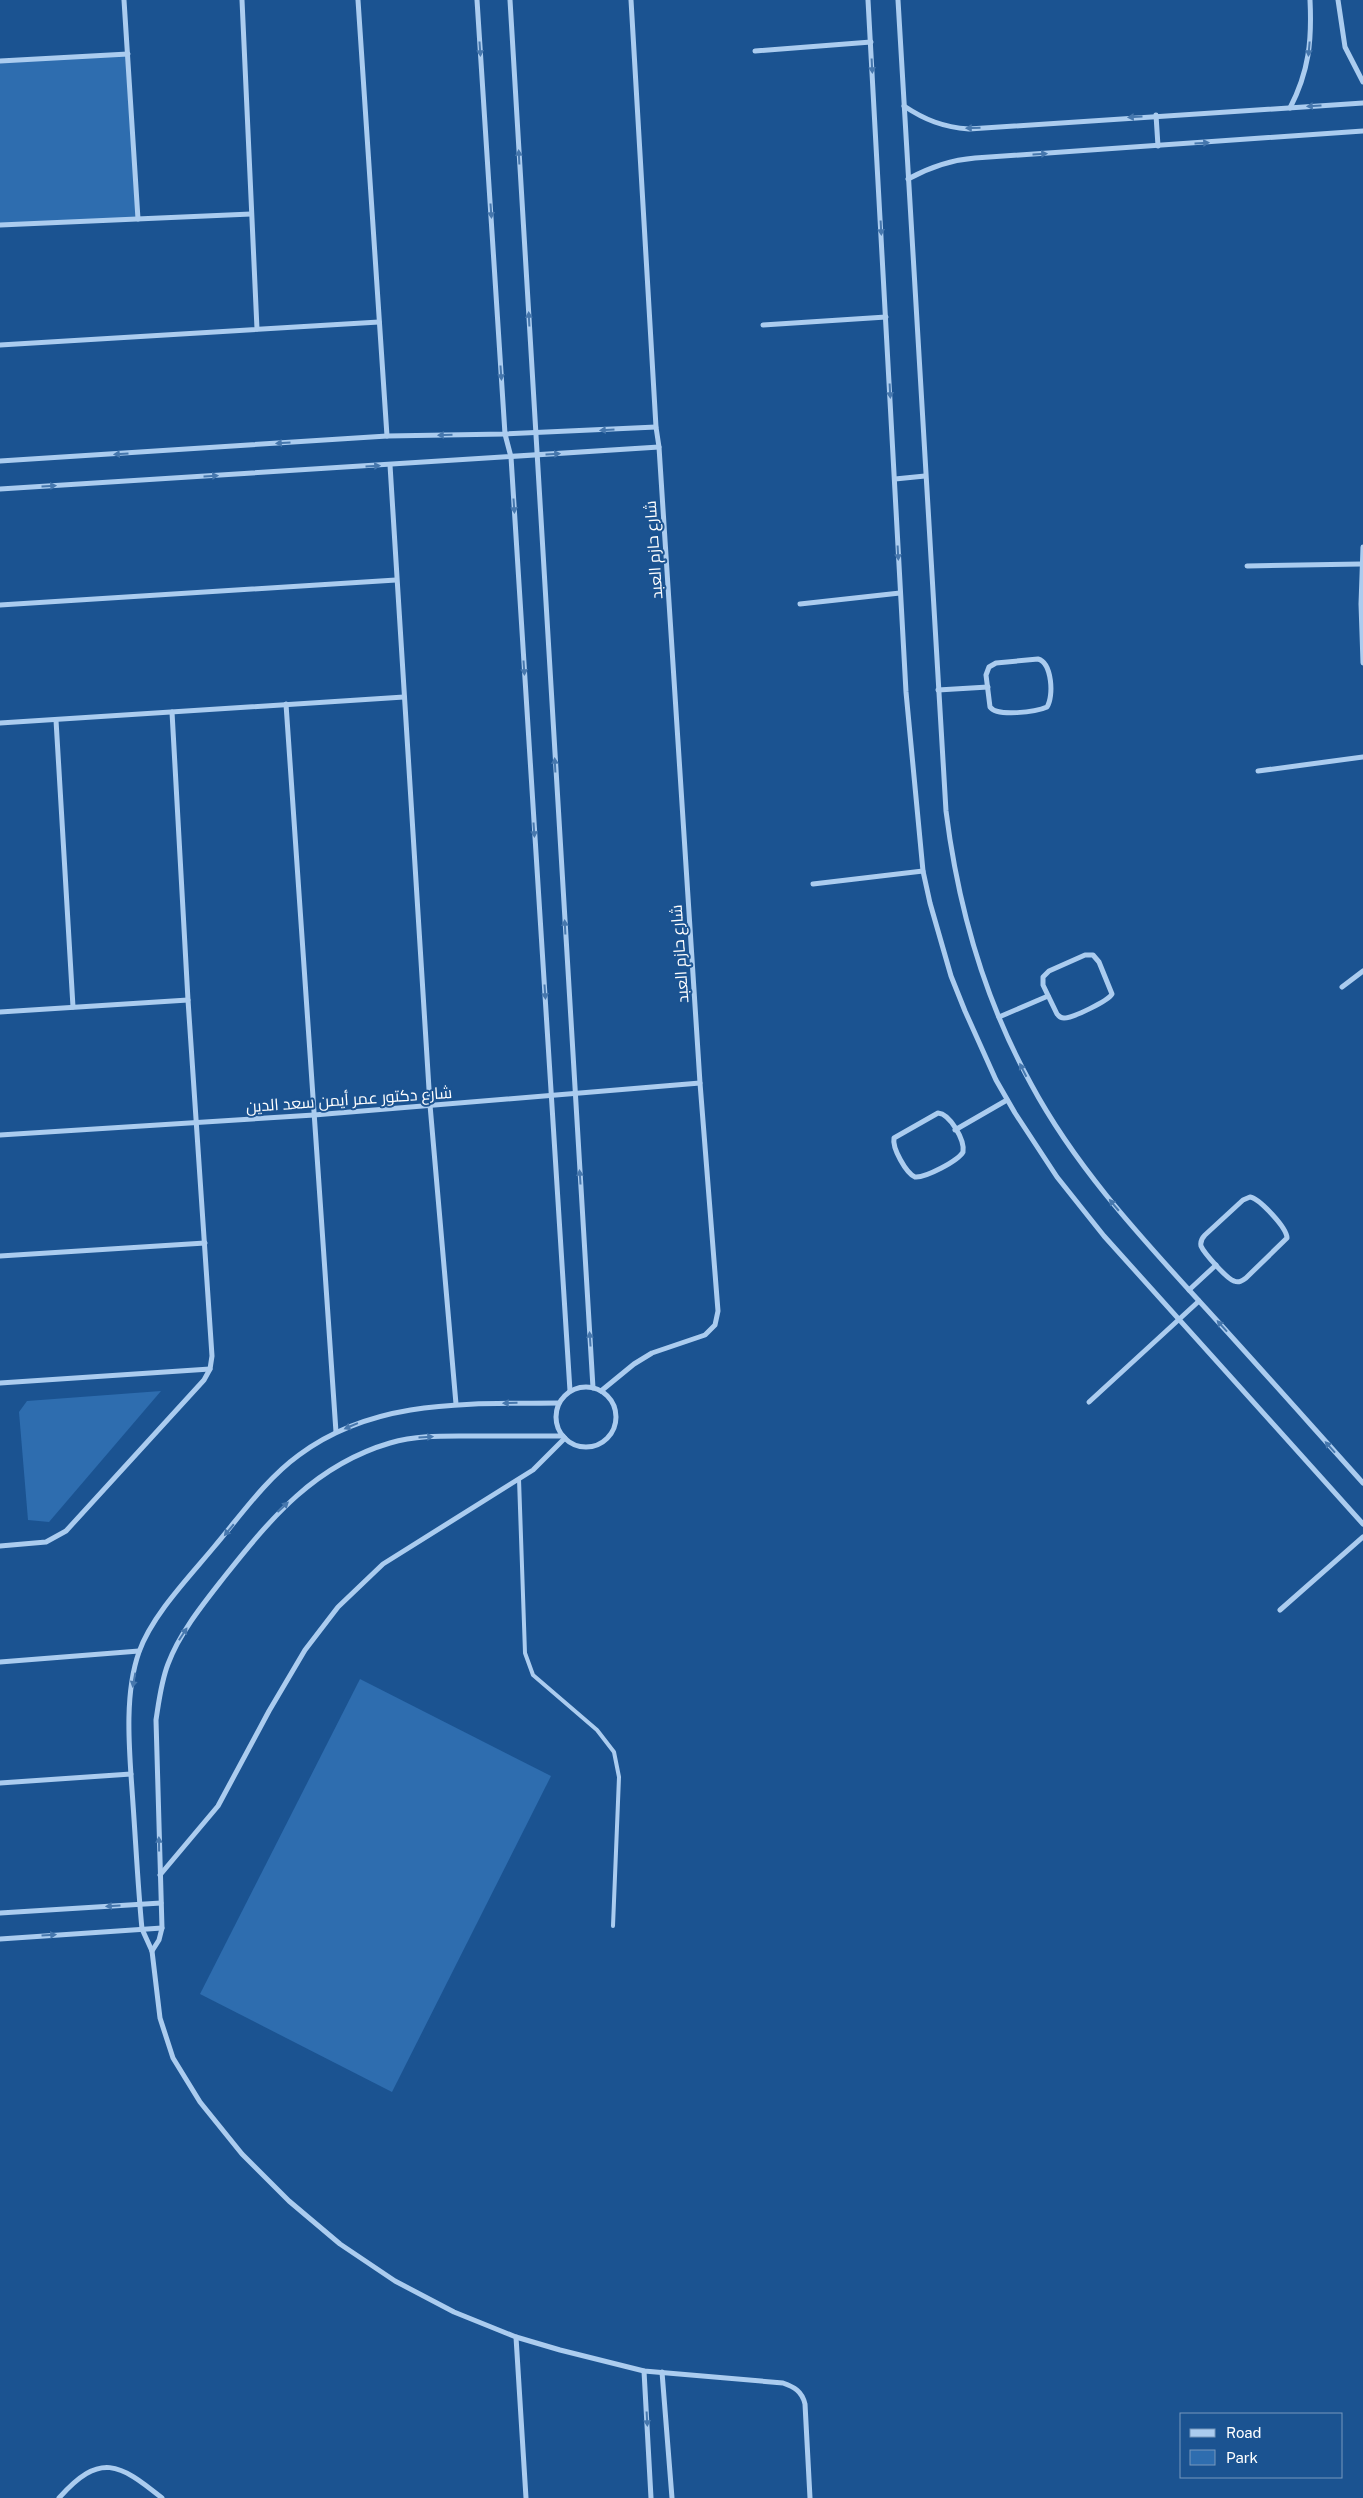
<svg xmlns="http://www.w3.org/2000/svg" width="1363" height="2498" viewBox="0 0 1363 2498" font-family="'Public Sans',Cairo,sans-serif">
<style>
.green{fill:#2e6daf}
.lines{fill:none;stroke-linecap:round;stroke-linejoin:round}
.service{stroke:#abccef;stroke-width:4}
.minor{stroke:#abccef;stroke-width:5}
.oneway{fill:#4677ad}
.labels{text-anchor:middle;stroke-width:4;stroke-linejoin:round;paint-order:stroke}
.street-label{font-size:16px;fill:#fff;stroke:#1b5391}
</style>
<rect width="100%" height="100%" fill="#1b5391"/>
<g class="green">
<path d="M128 54 138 219 0 225V61Z"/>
<path d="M161 1391 49 1522 28 1520 19 1412 27 1401Z"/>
<path d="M360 1679 551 1776 392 2092 200 1994Z"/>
</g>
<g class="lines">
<path class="service" d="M519 1479 525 1653 533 1675 597 1730 614 1752 619 1777 613 1926"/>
<g class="minor">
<path d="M124 0 138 219"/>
<path d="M242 0 257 329"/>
<path d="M358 0 387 436"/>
<path d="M477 0 505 434 511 457 570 1391"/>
<path d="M510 0 593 1388"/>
<path d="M868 0 906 692 923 871 930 903 951 976 965 1011 996 1080 1015 1113 1057 1177 1104 1236 1363 1524"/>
<path d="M898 0 946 811C958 907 984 999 1031 1084 1075 1166 1138 1234 1200 1302 1255 1362 1309 1423 1363 1483"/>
<path d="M1338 0 1345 47 1363 82"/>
<path d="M755 51 871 42"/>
<path d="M0 61 128 54"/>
<path d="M904 106C925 120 943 127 969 129L1363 103"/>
<path d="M1290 108C1309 71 1312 41 1310 0"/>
<path d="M1156 115 1158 146"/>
<path d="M908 179C930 167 950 160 975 158L1363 131"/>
<path d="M0 225 251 214"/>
<path d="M763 325 886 317"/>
<path d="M0 345 379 322"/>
<path d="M0 461 387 436 505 434 656 427"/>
<path d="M390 465 430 1105 456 1404"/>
<path d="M895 479 925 476"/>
<path d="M0 489 659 447"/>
<path d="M1363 547 1361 604 1363 663"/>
<path d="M1247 566 1361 564"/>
<path d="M800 604 900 593"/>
<path d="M0 605 396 580"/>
<path d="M1038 659C1052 663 1054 696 1047 707 1036 712 997 717 990 707L986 675 989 667 996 663Z"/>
<path d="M938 690 988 687"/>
<path d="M286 704 336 1432"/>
<path d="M56 720 73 1007"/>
<path d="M0 723 404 697"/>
<path d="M1258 771 1363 757"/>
<path d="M813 884 923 871"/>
<path d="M1085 955H1093L1099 962 1112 994C1108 1001 1073 1018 1064 1018 1060 1018 1060 1017 1057 1014L1043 985V977L1049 971Z"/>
<path d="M1342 987 1363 971"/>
<path d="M0 1012 188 1000"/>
<path d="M999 1017 1048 996"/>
<path d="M938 1113C950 1114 965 1140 963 1152 958 1161 925 1178 915 1177 906 1173 892 1148 894 1138Z"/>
<path d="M955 1130 1007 1100"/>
<path d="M0 1135 314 1115 700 1083"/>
<path d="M1250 1197C1260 1199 1287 1228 1287 1238L1246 1278C1242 1281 1239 1283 1234 1281 1227 1279 1204 1253 1201 1246 1200 1241 1202 1238 1205 1235L1243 1200Z"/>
<path d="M0 1256 205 1243"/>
<path d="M1189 1290 1216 1265"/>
<path d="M0 1383 210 1369"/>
<circle cx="586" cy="1417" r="30"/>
<path d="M601 1391 634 1364 652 1353 705 1335 715 1325 718 1311 700 1083 659 447 656 427 631 0"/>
<path d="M1089 1402 1199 1301"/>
<path d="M559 1403C469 1404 375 1398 299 1455 266 1479 241 1515 214 1547 190 1576 152 1615 139 1652 123 1697 130 1757 133 1804 136 1846 138 1888 142 1929L152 1951 160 2018 173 2058 200 2102 242 2154 289 2201 340 2244 395 2281 454 2312 516 2337 560 2350 644 2371 783 2383C794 2387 802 2391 805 2404L810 2498"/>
<path d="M0 1546 46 1542 66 1531 204 1380 210 1369 212 1356 188 1000 172 712"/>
<path d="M1280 1610 1363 1537"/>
<path d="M0 1662 139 1651"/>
<path d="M0 1783 131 1774"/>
<path d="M160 1875 218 1806 269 1711 305 1650 338 1607 383 1564 533 1470 565 1438"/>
<path d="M0 1913 161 1903"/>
<path d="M0 1939 162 1928"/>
<path d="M152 1951 159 1940 162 1928 156 1720C159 1701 161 1682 168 1664 180 1632 204 1603 225 1576 271 1518 315 1465 390 1443 417 1435 444 1436 472 1436 503 1436 533 1436 563 1436"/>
<path d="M516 2337 526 2498"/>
<path d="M644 2371 651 2498"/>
<path d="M662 2372 672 2498"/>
<path d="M59 2498C100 2452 119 2463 162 2498"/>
</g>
</g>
<defs><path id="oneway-solid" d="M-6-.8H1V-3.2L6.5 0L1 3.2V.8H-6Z" transform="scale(1.25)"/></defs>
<g class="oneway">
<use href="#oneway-solid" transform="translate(480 49) rotate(86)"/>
<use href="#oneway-solid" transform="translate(1309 49) rotate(95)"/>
<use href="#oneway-solid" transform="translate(872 66) rotate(87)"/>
<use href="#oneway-solid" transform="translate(1314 106) rotate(176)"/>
<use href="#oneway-solid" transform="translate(1135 117) rotate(176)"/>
<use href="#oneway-solid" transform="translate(973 128) rotate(178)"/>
<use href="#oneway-solid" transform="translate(1202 143) rotate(-4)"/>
<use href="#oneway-solid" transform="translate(1040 154) rotate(-4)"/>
<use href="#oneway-solid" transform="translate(519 157) rotate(-93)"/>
<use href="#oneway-solid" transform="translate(491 211) rotate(86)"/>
<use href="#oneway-solid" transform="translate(881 228) rotate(87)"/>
<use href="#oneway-solid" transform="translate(529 319) rotate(-93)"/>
<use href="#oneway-solid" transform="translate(501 373) rotate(86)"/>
<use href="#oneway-solid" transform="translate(890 391) rotate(87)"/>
<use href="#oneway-solid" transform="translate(607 430) rotate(177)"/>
<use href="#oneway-solid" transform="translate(445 435) rotate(179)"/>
<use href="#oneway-solid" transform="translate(283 443) rotate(176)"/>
<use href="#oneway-solid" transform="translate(121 454) rotate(176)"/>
<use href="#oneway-solid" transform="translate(553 454) rotate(-4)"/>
<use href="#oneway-solid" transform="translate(373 466) rotate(-4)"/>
<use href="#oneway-solid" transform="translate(211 476) rotate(-4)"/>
<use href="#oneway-solid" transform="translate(49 486) rotate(-4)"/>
<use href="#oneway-solid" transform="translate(514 506) rotate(86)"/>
<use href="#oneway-solid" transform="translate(898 553) rotate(87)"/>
<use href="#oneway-solid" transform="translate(524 668) rotate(86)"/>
<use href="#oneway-solid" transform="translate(555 765) rotate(-93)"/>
<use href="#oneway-solid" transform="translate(534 830) rotate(86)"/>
<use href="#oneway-solid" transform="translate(565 927) rotate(-93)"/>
<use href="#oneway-solid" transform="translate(545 992) rotate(86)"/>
<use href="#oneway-solid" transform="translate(1023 1070) rotate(-117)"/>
<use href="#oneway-solid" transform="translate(580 1177) rotate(-94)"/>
<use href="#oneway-solid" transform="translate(1114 1205) rotate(-130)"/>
<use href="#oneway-solid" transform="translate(1222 1326) rotate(-132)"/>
<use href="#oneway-solid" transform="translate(590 1339) rotate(-94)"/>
<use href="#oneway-solid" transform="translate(510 1403) rotate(179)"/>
<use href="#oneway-solid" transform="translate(351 1426) rotate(157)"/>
<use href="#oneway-solid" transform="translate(426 1437) rotate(-3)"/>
<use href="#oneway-solid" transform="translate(1330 1447) rotate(-132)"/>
<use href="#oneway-solid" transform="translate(283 1507) rotate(-43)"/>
<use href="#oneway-solid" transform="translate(229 1530) rotate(130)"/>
<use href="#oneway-solid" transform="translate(183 1634) rotate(-57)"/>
<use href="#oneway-solid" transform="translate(134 1680) rotate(101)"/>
<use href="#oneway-solid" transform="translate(159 1844) rotate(-91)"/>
<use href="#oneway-solid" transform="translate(113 1906) rotate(176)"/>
<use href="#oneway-solid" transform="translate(49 1935) rotate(-4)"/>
<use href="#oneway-solid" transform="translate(647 2419) rotate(87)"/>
</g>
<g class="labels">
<g class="street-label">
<text transform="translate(653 550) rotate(-94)" y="6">شارع حازم العبد</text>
<text transform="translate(679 954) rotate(-94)" y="6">شارع حازم العبد</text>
<text transform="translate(349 1099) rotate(-4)" y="6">شارع دكتور عمر أيمن سعد الدين</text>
</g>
</g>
<rect x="1180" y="2413" width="162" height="65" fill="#1b5391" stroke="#7698bd"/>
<rect x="1190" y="2429" width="25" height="8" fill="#abccef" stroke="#7698bd"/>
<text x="1226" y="2438" font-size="15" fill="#ffffff">Road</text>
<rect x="1190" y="2450" width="25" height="15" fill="#2e6daf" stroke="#7698bd"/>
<text x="1226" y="2463" font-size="15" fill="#ffffff">Park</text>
</svg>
